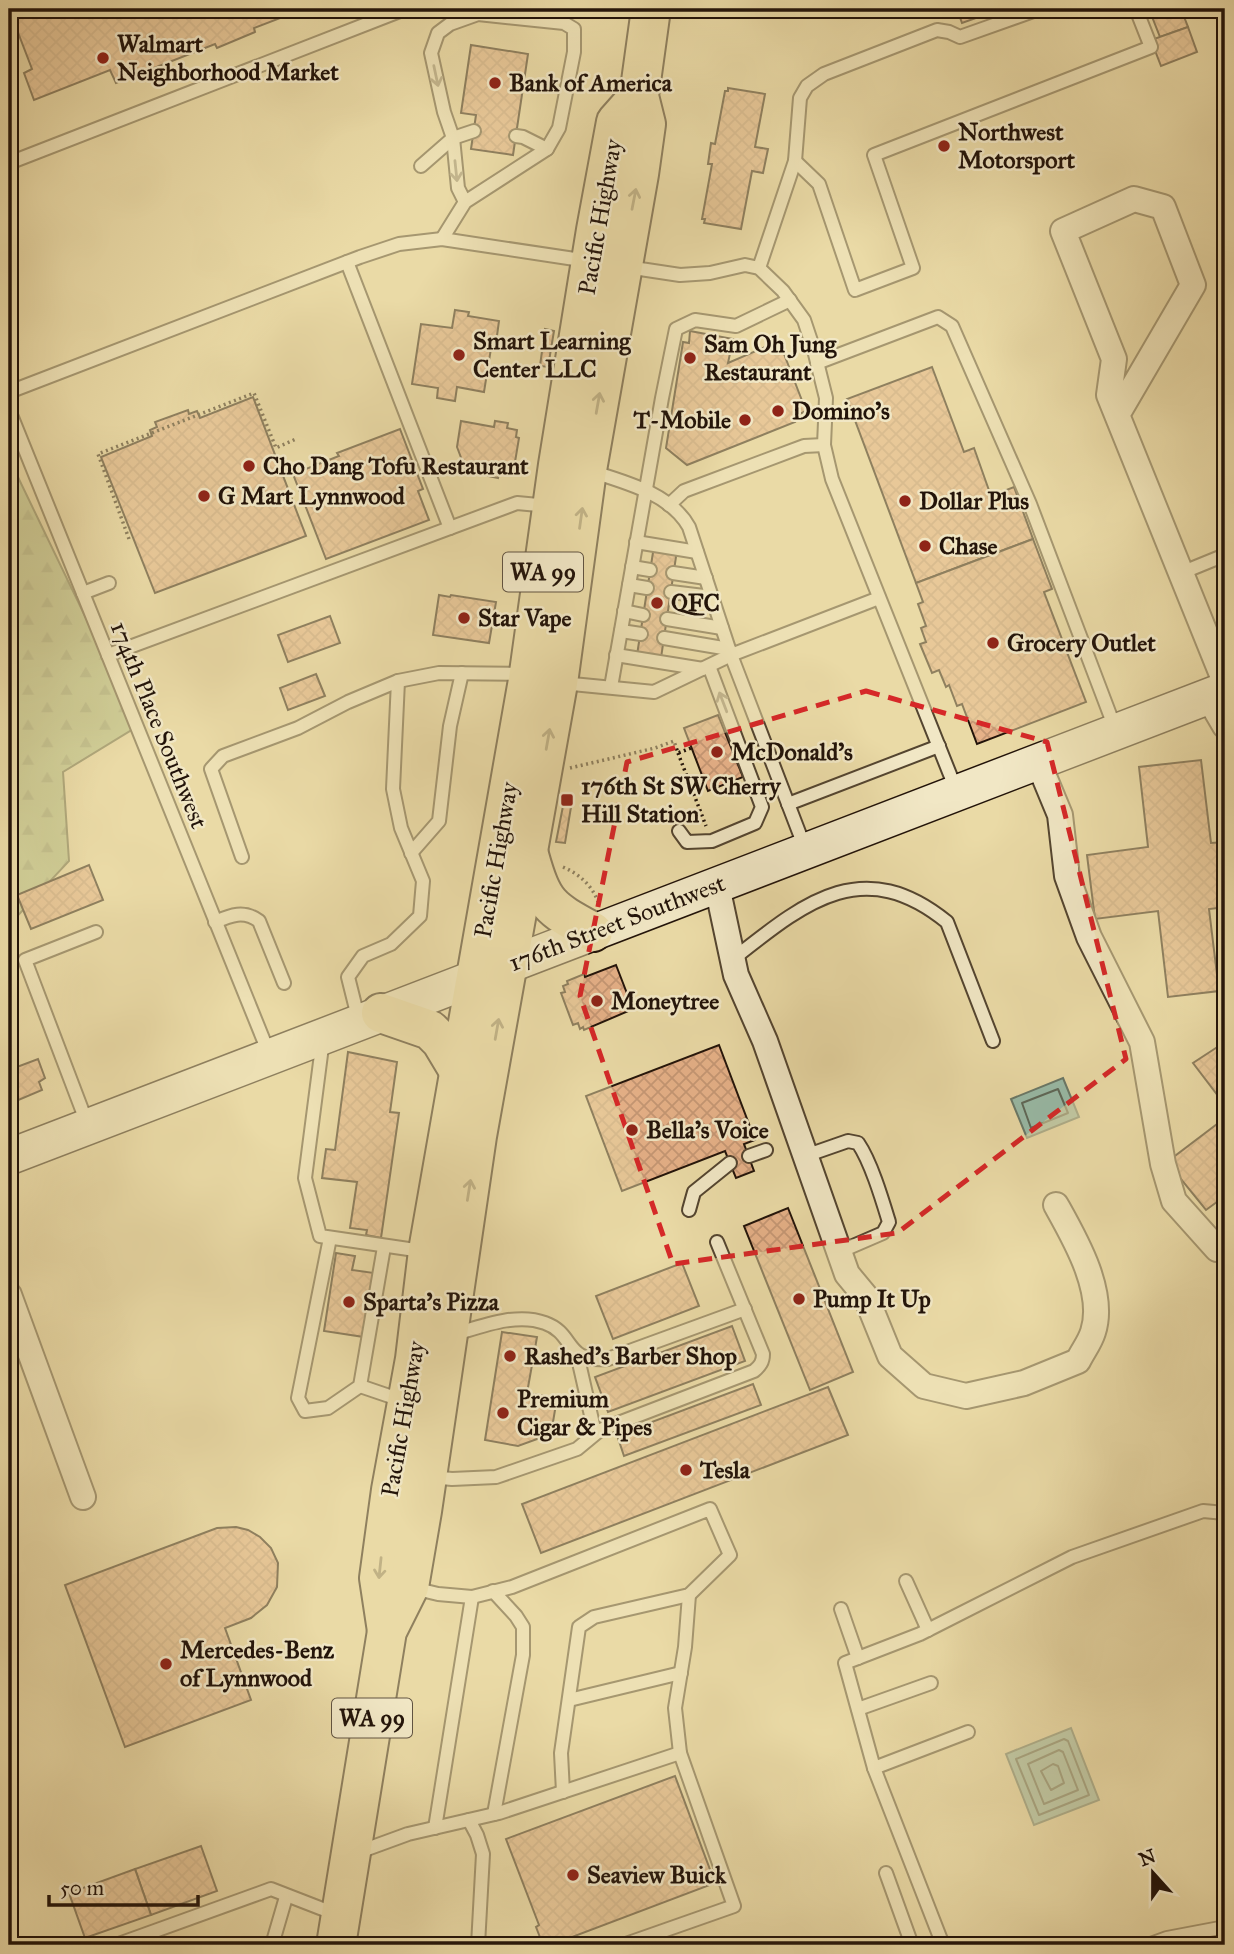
<svg xmlns="http://www.w3.org/2000/svg" width="1234" height="1954" viewBox="0 0 1234 1954" font-family="'IM FELL Great Primer',serif">
<style>
.forest{fill:url(#forest-firs);stroke:#6b6a48;stroke-width:2}
.water{fill:#98bba8;stroke:#697868;stroke-width:2}
.lines{fill:none;stroke-linecap:round;stroke-linejoin:round}
.shore{stroke:#5d6758;stroke-width:2}
.building{fill:url(#building-cross-hatch);stroke:#221309;stroke-width:2}
.lane-casing{stroke:#544530;stroke-width:16}
.street-casing{stroke:#544530;stroke-width:28}
.secondary-casing{stroke:#221309;stroke-width:38}
.highway-casing{stroke:#221309;stroke-width:42}
.path{stroke:#221309;stroke-width:3.5;stroke-dasharray:2 3.5;stroke-linecap:butt}
.lane{stroke:#f1e7c5;stroke-width:12}
.street{stroke:#f1e7c5;stroke-width:24}
.secondary{stroke:#f1e7c5;stroke-width:35}
.highway{stroke:#eadaa6;stroke-width:38}
.oneway{stroke:#948870}
.oneway2{stroke:#90805f}
.marked{fill:none;stroke:#d62828;stroke-width:5;stroke-dasharray:14 9;stroke-linejoin:round}
.poi-dot{fill:#8f2418;stroke:#f1e7c5;stroke-width:2.5}
.labels{text-anchor:middle;stroke-width:5;stroke-linejoin:round;paint-order:stroke}
.shield{fill:#f1e7c5;stroke:#605341;stroke-width:2}
.shield-label{font-size:23px;font-weight:bold;fill:#221309}
.poi-label{font-size:24px;font-weight:bold;fill:#221309;stroke:#f1e7c5;text-anchor:start}
.street-label{font-size:24px;fill:#221309;stroke:#f1e7c5}
</style>
<defs>
<pattern id="forest-firs" width="22" height="20" patternUnits="userSpaceOnUse" patternTransform="scale(1.75)"><rect width="22" height="20" fill="#b4c088"/><path d="M5 1l3.5 6h-7zM16 11l3.5 6h-7z" fill="#9aa474"/></pattern>
<pattern id="building-cross-hatch" width="8" height="8" patternUnits="userSpaceOnUse" patternTransform="scale(1.75)"><rect width="8" height="8" fill="#e6b188"/><path d="M0 0l8 8M0 8l8-8" fill="none" stroke="#c59774"/></pattern>
</defs>
<rect width="100%" height="100%" fill="#eadaa6"/>
<filter id="stains"><feTurbulence type="fractalNoise" baseFrequency=".00286" numOctaves="4"/><feColorMatrix values="0 0 0 0 .2 0 0 0 0 .09 0 0 0 0 .02 0 0 0 .5 -.17"/></filter>
<radialGradient id="worn" r=".72"><stop offset=".6" stop-color="#630" stop-opacity="0"/><stop offset="1" stop-color="#630" stop-opacity=".3"/></radialGradient>
<path class="forest" d="M16 473 138 726 63 772 69 861 9 925V476Z"/>
<g class="water">
<path d="M1063 1078 1079 1117 1027 1138 1011 1099Z"/>
<path d="M1071 1728 1099 1800 1034 1825 1006 1754Z"/>
</g>
<g class="lines">
<g class="shore">
<path d="M1058 1089 1068 1113 1031 1128 1022 1103Z"/>
<path d="M1064 1739 1068 1741 1089 1795 1039 1815 1016 1759Z"/>
<path d="M1059 1750 1063 1752 1078 1790 1044 1804 1028 1764Z"/>
<path d="M1053 1764 1058 1766 1064 1783 1051 1790 1041 1771Z"/>
</g>
</g>
<g class="building">
<path d="M9 9H280L283 17 254 28 255 32 217 48 215 44 116 83 110 70 34 100 24 73 32 69Z"/>
<path d="M957 9H1001L962 23Z"/>
<path d="M1149 9H1181L1188 27 1160 37Z"/>
<path d="M1188 27 1197 52 1161 66 1151 40Z"/>
<path d="M471 45 528 54 513 155 471 149 476 115 461 113Z"/>
<path d="M728 88 765 94 755 147 768 149 763 173 752 171 741 229 704 223 705 219H702L712 164H708L711 143 715 144 725 91H728Z"/>
<path d="M455 310 469 312 468 316 499 321 496 343 492 342 484 392 457 387 455 401 437 398 438 388 412 384 421 324 452 328Z"/>
<path d="M545 329 554 331 548 367 540 366Z"/>
<path d="M690 331 733 339 728 363 779 341 806 411 793 417 795 422 687 465 666 448 683 342 689 343Z"/>
<path d="M932 367 964 452 974 448 991 496 1014 487 1033 539 916 583 847 399Z"/>
<path d="M253 397 306 536 155 593 101 457 152 436 150 430 157 427 155 422 188 410 189 414 197 411 200 418Z"/>
<path d="M461 421 494 427 495 421 508 423 507 428 517 430 516 437 519 438 514 468H510L509 475 499 473 498 478 488 476V472L465 468 457 447Z"/>
<path d="M400 429 423 489 418 491 429 520 326 559 293 474 339 456 337 453Z"/>
<path d="M1033 539 1052 589 1044 592 1086 702 977 744 962 704 957 706 949 685 946 687 939 670 932 673 920 644 926 642 921 628 926 626 918 604 923 602 916 583Z"/>
<path d="M654 546 677 550 661 658 637 655Z"/>
<path d="M439 595 450 597 451 595 496 602 489 643 433 635Z"/>
<path d="M330 616 340 643 288 662 278 635Z"/>
<path d="M316 674 325 696 288 710 280 688Z"/>
<path d="M718 715 743 777 708 791 684 728Z"/>
<path d="M1201 760 1211 843 1225 842V907L1209 909 1219 991 1168 997 1158 911 1095 919 1087 855 1148 847 1139 767Z"/>
<path d="M563 806 571 807 565 843 556 842Z"/>
<path d="M89 865 103 900 31 929 17 895Z"/>
<path d="M616 965 633 1009 584 1030 583 1027 580 1029 578 1023 573 1025 561 993 565 992 563 986 568 984 567 981 584 974 585 977Z"/>
<path d="M1225 1042V1105L1193 1063Z"/>
<path d="M719 1045 755 1140 744 1144 754 1171 736 1178 725 1151 622 1191 586 1096Z"/>
<path d="M348 1052 397 1062 390 1112 399 1113 381 1238 366 1235 367 1230 350 1228 357 1182 322 1178 326 1149 335 1150Z"/>
<path d="M38 1059 45 1078 39 1082 42 1090 9 1104V1070Z"/>
<path d="M1225 1118V1196L1206 1210 1167 1162Z"/>
<path d="M788 1208 853 1372 810 1390 744 1226Z"/>
<path d="M336 1253 355 1256 352 1270 374 1273 364 1337 324 1331Z"/>
<path d="M682 1263 699 1306 613 1339 596 1296Z"/>
<path d="M732 1326 745 1361 608 1412 595 1377Z"/>
<path d="M502 1332 537 1337 527 1393 557 1398 551 1434 518 1446 485 1440Z"/>
<path d="M753 1384 761 1405 624 1456 617 1435Z"/>
<path d="M828 1387 848 1435 541 1553 522 1504Z"/>
<path d="M236 1527 248 1530 260 1537 271 1548 278 1563 277 1587 267 1605 251 1618 225 1628 251 1700 125 1747 65 1585 217 1528Z"/>
<path d="M675 1776 715 1883 564 1940 566 1944 562 1945H543L536 1927 539 1925 506 1839Z"/>
<path d="M201 1846 217 1891 151 1915 135 1869Z"/>
<path d="M135 1869 151 1915 85 1938 69 1893Z"/>
</g>
<g class="lines">
<defs>
<g id="lane">
<path d="M516 136 523 137 547 149"/>
<path d="M795 161 819 184 855 290 913 268 874 155 1151 47 1136 9"/>
<path d="M9 163 405 9"/>
<path d="M421 166 453 138 474 131"/>
<path d="M442 239 465 202 547 149 559 128 574 52V29L564 23 478 14 450 24 438 33 431 53 444 112 453 138 458 188 465 202"/>
<path d="M347 262 450 528"/>
<path d="M627 267 680 275 710 273 745 265 759 268 783 291 804 320 814 350 826 398 824 445 832 479 957 792"/>
<path d="M759 268 795 161 800 98 807 86 824 74 937 30 949 32 960 37 1039 9"/>
<path d="M817 363 938 317 952 326 1030 504 1115 728"/>
<path d="M9 392 360 257 399 244 442 239 588 261"/>
<path d="M9 410 270 1056"/>
<path d="M590 471C625 482 671 494 689 527L731 655 805 848"/>
<path d="M669 505 684 491 804 446 824 445"/>
<path d="M636 542 697 552"/>
<path d="M632 567 650 570"/>
<path d="M673 573 706 578"/>
<path d="M1181 573 1225 555"/>
<path d="M629 585 647 588"/>
<path d="M671 592 712 597"/>
<path d="M83 593 109 583"/>
<path d="M624 611 643 615"/>
<path d="M667 619 722 628"/>
<path d="M621 631 641 634"/>
<path d="M664 638 729 649"/>
<path d="M108 655 517 503 549 506"/>
<path d="M616 655 703 669"/>
<path d="M398 681 439 673 526 674"/>
<path d="M562 683 654 692 731 655 879 598"/>
<path d="M611 687 662 398 676 329 695 320 736 326 790 300"/>
<path d="M788 804 939 746"/>
<path d="M679 831 687 842 712 841 755 823 762 807 709 666"/>
<path d="M411 853 439 821 450 726 462 673"/>
<path d="M242 857 211 769 223 756 298 728 348 702 398 681 393 789 401 828 423 881 420 916 391 944 363 956 348 977 359 1021"/>
<path d="M215 922C231 915 244 910 259 921L284 983"/>
<path d="M733 959C803 904 862 853 947 922L993 1041"/>
<path d="M323 1039 305 1178 320 1236 422 1251"/>
<path d="M87 1123 25 960 96 932"/>
<path d="M749 1156 766 1150"/>
<path d="M805 1156 848 1141 858 1143C871 1162 882 1199 889 1222L883 1233 839 1252"/>
<path d="M689 1210 694 1192 730 1163"/>
<path d="M330 1238 298 1398 305 1411 328 1408 360 1386 384 1247"/>
<path d="M452 1335C480 1327 516 1312 545 1323 576 1334 563 1363 608 1359L745 1309"/>
<path d="M577 1354 595 1433"/>
<path d="M360 1386 404 1401"/>
<path d="M431 1477 452 1479 496 1477 577 1449 600 1430 754 1371C760 1366 763 1362 763 1354L717 1242"/>
<path d="M906 1581 928 1630"/>
<path d="M413 1588 438 1594 472 1597 512 1587 710 1509 730 1555 689 1595 594 1617 579 1627 561 1753 563 1792"/>
<path d="M493 1591 516 1616 523 1627V1655L494 1814"/>
<path d="M841 1609 858 1658"/>
<path d="M569 1700 681 1673"/>
<path d="M858 1709 931 1683"/>
<path d="M680 1753 675 1708 685 1647 689 1595"/>
<path d="M874 1768 968 1732"/>
<path d="M469 1820 477 1835 483 1854 478 1945"/>
<path d="M435 1828 472 1597"/>
<path d="M356 1853 408 1834 499 1813 680 1753 734 1906 623 1945"/>
<path d="M886 1873 912 1945"/>
<path d="M116 1945 271 1889 338 1915"/>
<path d="M272 1945 286 1897"/>
<path d="M943 1945 874 1768 845 1663 920 1634 1072 1557 1203 1511 1225 1513"/>
<path d="M1148 1945 1167 1938 1225 1927"/>
</g>
<g id="street">
<path d="M1117 415 1193 285 1163 207 1134 199 1063 231 1114 359 1109 395 1225 682"/>
<path d="M1208 697 1225 726"/>
<path d="M1038 762 1060 815 1067 876 1089 937 1142 1042 1163 1164 1174 1201 1217 1249 1225 1248"/>
<path d="M717 886 736 975 765 1041 847 1274 866 1297 890 1356 924 1386 966 1396 1024 1383 1078 1361C1083 1351 1090 1342 1093 1332 1106 1292 1075 1239 1056 1205"/>
<path d="M9 1295 83 1497"/>
</g>
<path id="secondary" d="M9 1157 1225 690"/>
<g id="highway">
<path d="M529 855C543 905 549 908 593 932"/>
<path d="M381 1013 430 1030 441 1041 459 1071"/>
<path d="M387 1631 379 1578 391 1490 415 1359 428 1251 528 680 558 465 596 230 616 122 639 96"/>
<path d="M336 1945 387 1631 409 1587 422 1511 477 1136 558 683 587 470 639 174 646 124 639 96 651 9"/>
</g>
</defs>
<use href="#lane" class="lane-casing"/>
<use href="#street" class="street-casing"/>
<use href="#secondary" class="secondary-casing"/>
<use href="#highway" class="highway-casing"/>
<g class="path">
<path d="M129 539 98 454 254 393 276 448 296 439"/>
<path d="M678 753 706 826"/>
<path d="M570 768 655 748 674 741 678 753 691 748"/>
<path d="M563 867C579 874 592 885 598 902"/>
</g>
<use href="#lane" class="lane"/>
<use href="#street" class="street"/>
<use href="#secondary" class="secondary"/>
<use href="#highway" class="highway"/>
</g>
<defs><path id="oneway-shaft" d="M-6 0H5M1.5-3L5.5 0L1.5 3" fill="none" stroke-width="1.6" stroke-linecap="round" stroke-linejoin="round" transform="scale(1.75)"/></defs>
<g class="oneway">
<use href="#oneway-shaft" transform="translate(436 76) rotate(78)"/>
<use href="#oneway-shaft" transform="translate(456 171) rotate(84)"/>
<use href="#oneway-shaft" transform="translate(723 702) rotate(-111)"/>
</g>
<g class="oneway2">
<use href="#oneway-shaft" transform="translate(634 199) rotate(-79)"/>
<use href="#oneway-shaft" transform="translate(598 403) rotate(-80)"/>
<use href="#oneway-shaft" transform="translate(581 518) rotate(-82)"/>
<use href="#oneway-shaft" transform="translate(548 739) rotate(-80)"/>
<use href="#oneway-shaft" transform="translate(497 1029) rotate(-80)"/>
<use href="#oneway-shaft" transform="translate(469 1190) rotate(-81)"/>
<use href="#oneway-shaft" transform="translate(380 1568) rotate(96)"/>
</g>
<path d="M0 0H1234V1954H0ZM866 691 1047 742 1126 1059 897 1233 673 1264 580 996 627 762Z" fill="#eadaa6" fill-opacity=".55" fill-rule="evenodd"/>
<path class="marked" d="M866 691 1047 742 1126 1059 897 1233 673 1264 580 996 627 762Z"/>
<g class="poi-dot">
<circle cx="103" cy="58" r="7"/>
<circle cx="495" cy="83" r="7"/>
<circle cx="944" cy="146" r="7"/>
<circle cx="459" cy="355" r="7"/>
<circle cx="690" cy="358" r="7"/>
<circle cx="778" cy="411" r="7"/>
<circle cx="745" cy="420" r="7"/>
<circle cx="249" cy="466" r="7"/>
<circle cx="204" cy="496" r="7"/>
<circle cx="905" cy="501" r="7"/>
<circle cx="925" cy="546" r="7"/>
<circle cx="657" cy="603" r="7"/>
<circle cx="464" cy="618" r="7"/>
<circle cx="993" cy="643" r="7"/>
<circle cx="717" cy="752" r="7"/>
<rect x="560" y="793" width="14" height="14" rx="3.5"/>
<circle cx="597" cy="1001" r="7"/>
<circle cx="632" cy="1130" r="7"/>
<circle cx="799" cy="1299" r="7"/>
<circle cx="349" cy="1302" r="7"/>
<circle cx="510" cy="1356" r="7"/>
<circle cx="503" cy="1413" r="7"/>
<circle cx="686" cy="1470" r="7"/>
<circle cx="166" cy="1664" r="7"/>
<circle cx="573" cy="1875" r="7"/>
</g>
<g class="labels">
<g class="shield">
<rect x="503" y="552.5" width="80" height="39" rx="5"/>
<rect x="332" y="1698.5" width="80" height="39" rx="5"/>
</g>
<g class="shield-label">
<text x="543" y="580">WA 99</text>
<text x="372" y="1726">WA 99</text>
</g>
<g class="poi-label">
<text x="117" y="52">Walmart<tspan x="117" dy="28">Neighborhood Market</tspan></text>
<text x="509" y="91">Bank of America</text>
<text x="958" y="140">Northwest<tspan x="958" dy="28">Motorsport</tspan></text>
<text x="473" y="349">Smart Learning<tspan x="473" dy="28">Center LLC</tspan></text>
<text x="704" y="352">Sam Oh Jung<tspan x="704" dy="28">Restaurant</tspan></text>
<text x="792" y="419">Domino's</text>
<text x="731" y="428" text-anchor="end">T-Mobile</text>
<text x="263" y="474">Cho Dang Tofu Restaurant</text>
<text x="218" y="504">G Mart Lynnwood</text>
<text x="919" y="509">Dollar Plus</text>
<text x="939" y="554">Chase</text>
<text x="671" y="611">QFC</text>
<text x="478" y="626">Star Vape</text>
<text x="1007" y="651">Grocery Outlet</text>
<text x="731" y="760">McDonald's</text>
<text x="581" y="794">176th St SW Cherry<tspan x="581" dy="28">Hill Station</tspan></text>
<text x="611" y="1009">Moneytree</text>
<text x="646" y="1138">Bella's Voice</text>
<text x="813" y="1307">Pump It Up</text>
<text x="363" y="1310">Sparta's Pizza</text>
<text x="524" y="1364">Rashed's Barber Shop</text>
<text x="517" y="1407">Premium<tspan x="517" dy="28">Cigar &amp; Pipes</tspan></text>
<text x="700" y="1478">Tesla</text>
<text x="180" y="1658">Mercedes-Benz<tspan x="180" dy="28">of Lynnwood</tspan></text>
<text x="587" y="1883">Seaview Buick</text>
</g>
<g class="street-label">
<text transform="translate(600 217) rotate(-80)" y="8">Pacific Highway</text>
<text transform="translate(159 725) rotate(68)" y="8">174th Place Southwest</text>
<text transform="translate(496 860) rotate(-80)" y="8">Pacific Highway</text>
<text transform="translate(617 923) rotate(-21)" y="8">176th Street Southwest</text>
<text transform="translate(403 1419) rotate(-80)" y="8">Pacific Highway</text>
</g>
</g>
<rect width="1234" height="1954" fill="none" stroke="#eadaa6" stroke-width="35"/>
<rect x="10" y="10" width="1213" height="1933" fill="none" stroke="#221309" stroke-width="3.5"/>
<rect x="18" y="18" width="1199" height="1919" fill="none" stroke="#221309" stroke-width="2"/>
<g transform="translate(1153 1873) rotate(339)" stroke="#f1e7c5" stroke-width="5" paint-order="stroke">
<path d="M0-5L12 26L0 18L-12 26Z" fill="#221309"/>
<text y="-10" font-size="19" font-weight="bold" text-anchor="middle" fill="#221309">N</text>
</g>
<path d="M49 1895v10h149v-10" fill="none" stroke="#221309" stroke-width="3.5"/>
<text x="60" y="1895" font-size="21" fill="#221309" stroke="#f1e7c5" stroke-width="5" paint-order="stroke">50 m</text>
<rect width="100%" height="100%" filter="url(#stains)"/>
<rect width="100%" height="100%" fill="url(#worn)"/>
</svg>
